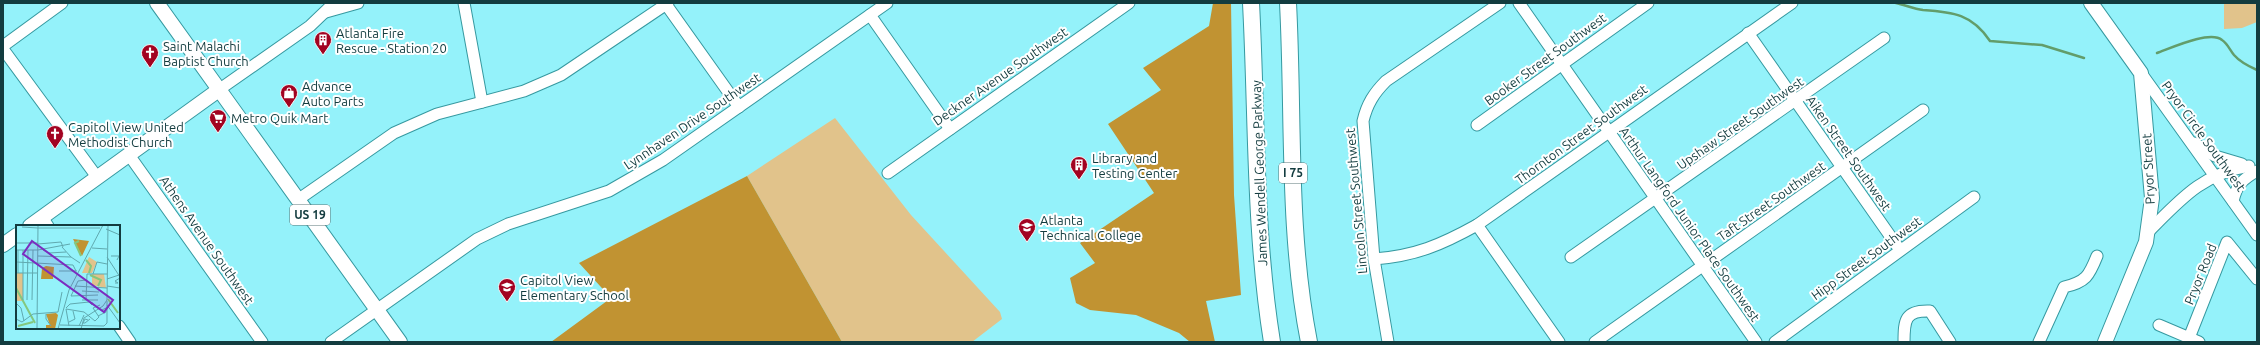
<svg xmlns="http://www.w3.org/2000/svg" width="2260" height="345" viewBox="0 0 2260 345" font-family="Ubuntu,sans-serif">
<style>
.green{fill:#e1c38b}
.forest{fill:#c19332}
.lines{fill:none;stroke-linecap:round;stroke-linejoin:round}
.stream{stroke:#629d6b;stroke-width:2.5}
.minor-casing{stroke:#3699a0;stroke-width:13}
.major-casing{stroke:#3699a0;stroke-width:16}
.highway-casing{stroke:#3699a0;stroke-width:18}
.minor{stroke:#fff;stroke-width:11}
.major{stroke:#fff;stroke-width:14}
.highway{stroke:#fff;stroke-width:16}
.labels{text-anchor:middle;stroke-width:4;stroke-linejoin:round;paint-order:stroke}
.shield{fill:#fff;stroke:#5a7679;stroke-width:1}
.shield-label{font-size:12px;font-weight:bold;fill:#133c3f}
.poi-label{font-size:13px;fill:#133c3f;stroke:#fff;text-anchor:start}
.street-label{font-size:13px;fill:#133c3f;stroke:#fff}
.inset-river{fill:none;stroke:#84c77e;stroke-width:2}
.inset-road{fill:none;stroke:#60a9af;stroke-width:1}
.view{fill:#7b2cbf;fill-opacity:0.15;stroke:#7b2cbf;stroke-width:2}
.inset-edge{fill:none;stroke:#133c3f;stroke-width:2}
</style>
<rect width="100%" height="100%" fill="#94f2fa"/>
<g class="green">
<path d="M2224 3H2257V22L2242 28 2224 29Z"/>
<path d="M835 118 911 215 1000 312 1002 319 972 342H842L747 176Z"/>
</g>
<g class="forest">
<path d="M1213 3H1231L1234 195 1241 295 1206 301 1215 342H1190L1179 333 1136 315 1090 310 1076 303 1070 278 1095 263 1080 243 1154 193 1108 124 1161 90 1143 68 1209 26Z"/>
<path d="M747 176 842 342H551L611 298 579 263Z"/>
</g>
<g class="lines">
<g class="stream">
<path d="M1896 3C1905 5 1914 9 1923 10 1953 12 1972 14 1990 41L2042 45 2084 58"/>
<path d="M2157 53C2171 48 2210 30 2222 40 2227 43 2230 50 2234 55 2240 62 2248 66 2257 70"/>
</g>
<defs>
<g id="minor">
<path d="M464 3 482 102"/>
<path d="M665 3 739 107"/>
<path d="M1519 3 1756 342"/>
<path d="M326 12 358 3"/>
<path d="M870 15 950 129"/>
<path d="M1748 33 1900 250"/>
<path d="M3 46 62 3"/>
<path d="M3 49 97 177"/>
<path d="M2141 73 2257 235"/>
<path d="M220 89 310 26 334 3"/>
<path d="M1477 125 1648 3"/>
<path d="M2194 143 2215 156 2242 164"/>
<path d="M129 155 262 342"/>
<path d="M888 173 1129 3"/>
<path d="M299 199 394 133 437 114 524 91 561 75 668 3"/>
<path d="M2233 201C2237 184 2243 179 2257 171"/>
<path d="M42 217 48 226"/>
<path d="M1477 225 1559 342"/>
<path d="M2149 231C2181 199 2202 174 2249 166"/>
<path d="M1571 257 1884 38"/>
<path d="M1374 259C1415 256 1441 245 1477 225L1792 3"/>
<path d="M2159 325 2199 342"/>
<path d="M119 326 130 342"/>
<path d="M2189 338 2227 242 2257 279"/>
<path d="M331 342 477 239 508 224 609 191 663 160 887 3"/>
<path d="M1388 342 1374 259 1363 121C1367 104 1374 93 1386 81L1500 3"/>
<path d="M1595 342 1923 110"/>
<path d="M1775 342 1974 197"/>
<path d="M1904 342C1904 320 1905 310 1930 311L1950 342"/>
<path d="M2039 342 2064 287C2086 282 2089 276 2097 256"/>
</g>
<g id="major">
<path d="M157 3 400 342"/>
<path d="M2091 3 2141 73 2152 198 2146 242 2105 342"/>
<path d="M30 226 220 89"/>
<path d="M3 245 17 235"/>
</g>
<g id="highway">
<path d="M1251 3C1257 116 1254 230 1272 342"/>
<path d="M1288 3C1294 116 1287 230 1309 342"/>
</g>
</defs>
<use href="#minor" class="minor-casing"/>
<use href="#major" class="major-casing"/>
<use href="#highway" class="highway-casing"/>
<use href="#minor" class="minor"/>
<use href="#major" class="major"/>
<use href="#highway" class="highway"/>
</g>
<defs>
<symbol id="building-pin" viewBox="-11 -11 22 30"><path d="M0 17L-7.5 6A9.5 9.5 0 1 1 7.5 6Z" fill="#a20321" stroke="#fff"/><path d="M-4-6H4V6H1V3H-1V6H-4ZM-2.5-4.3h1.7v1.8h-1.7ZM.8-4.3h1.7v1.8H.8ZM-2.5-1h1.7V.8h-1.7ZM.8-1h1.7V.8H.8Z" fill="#fff"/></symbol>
<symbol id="church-pin" viewBox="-11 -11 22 30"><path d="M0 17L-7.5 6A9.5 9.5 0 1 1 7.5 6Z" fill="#a20321" stroke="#fff"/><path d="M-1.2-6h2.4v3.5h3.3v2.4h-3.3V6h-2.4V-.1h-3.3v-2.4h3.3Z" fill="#fff"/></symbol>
<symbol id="shop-pin" viewBox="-11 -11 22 30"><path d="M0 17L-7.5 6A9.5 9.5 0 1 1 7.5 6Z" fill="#a20321" stroke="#fff"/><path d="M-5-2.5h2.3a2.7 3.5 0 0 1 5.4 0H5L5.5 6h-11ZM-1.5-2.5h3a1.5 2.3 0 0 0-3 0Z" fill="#fff"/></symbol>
<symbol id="supermarket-pin" viewBox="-11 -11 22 30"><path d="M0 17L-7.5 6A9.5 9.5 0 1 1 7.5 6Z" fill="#a20321" stroke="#fff"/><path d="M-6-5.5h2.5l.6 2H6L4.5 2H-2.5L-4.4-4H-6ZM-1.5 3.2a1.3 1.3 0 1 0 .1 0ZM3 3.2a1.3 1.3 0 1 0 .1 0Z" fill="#fff"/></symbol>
<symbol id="university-pin" viewBox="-11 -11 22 30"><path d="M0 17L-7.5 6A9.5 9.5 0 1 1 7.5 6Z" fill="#a20321" stroke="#fff"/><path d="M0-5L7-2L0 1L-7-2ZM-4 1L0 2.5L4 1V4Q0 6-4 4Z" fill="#fff"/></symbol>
<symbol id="school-pin" viewBox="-11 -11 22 30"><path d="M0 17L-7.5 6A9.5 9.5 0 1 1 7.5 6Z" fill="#a20321" stroke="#fff"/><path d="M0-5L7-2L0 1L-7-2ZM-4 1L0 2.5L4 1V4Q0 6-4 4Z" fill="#fff"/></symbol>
</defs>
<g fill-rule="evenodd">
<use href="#building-pin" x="313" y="30" width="20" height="27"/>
<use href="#church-pin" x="140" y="43" width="20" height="27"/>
<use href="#shop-pin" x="279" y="83" width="20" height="27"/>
<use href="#supermarket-pin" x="208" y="108" width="20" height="27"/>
<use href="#church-pin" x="45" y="124" width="20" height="27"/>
<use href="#building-pin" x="1069" y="155" width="20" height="27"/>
<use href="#university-pin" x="1017" y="217" width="20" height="27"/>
<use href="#school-pin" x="497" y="277" width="20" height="27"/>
</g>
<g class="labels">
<g class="shield">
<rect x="1279" y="163" width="28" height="20" rx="3"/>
<rect x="290" y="205" width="40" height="20" rx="3"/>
</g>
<g class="shield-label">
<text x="1293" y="177">I 75</text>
<text x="310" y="219">US 19</text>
</g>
<g class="poi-label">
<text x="336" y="38">Atlanta Fire<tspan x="336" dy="15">Rescue - Station 20</tspan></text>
<text x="163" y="51">Saint Malachi<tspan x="163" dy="15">Baptist Church</tspan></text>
<text x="302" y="91">Advance<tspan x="302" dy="15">Auto Parts</tspan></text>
<text x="231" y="123">Metro Quik Mart</text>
<text x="68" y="132">Capitol View United<tspan x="68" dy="15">Methodist Church</tspan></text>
<text x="1092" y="163">Library and<tspan x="1092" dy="15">Testing Center</tspan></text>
<text x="1040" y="225">Atlanta<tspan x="1040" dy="15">Technical College</tspan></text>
<text x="520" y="285">Capitol View<tspan x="520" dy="15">Elementary School</tspan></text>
</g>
<g class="street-label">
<text transform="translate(1545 59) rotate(-36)" y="5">Booker Street Southwest</text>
<text transform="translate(1000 76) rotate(-35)" y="5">Deckner Avenue Southwest</text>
<text transform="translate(692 121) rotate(-34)" y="5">Lynnhaven Drive Southwest</text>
<text transform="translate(1740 123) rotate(-35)" y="5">Upshaw Street Southwest</text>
<text transform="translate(1581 134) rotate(-36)" y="5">Thornton Street Southwest</text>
<text transform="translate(2204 136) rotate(54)" y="5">Pryor Circle Southwest</text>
<text transform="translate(1849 153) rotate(55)" y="5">Aiken Street Southwest</text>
<text transform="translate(2148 169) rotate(-93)" y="5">Pryor Street</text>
<text transform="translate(1259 173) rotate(-92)" y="5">James Wendell George Parkway</text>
<text transform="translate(1356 201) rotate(-95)" y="5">Lincoln Street Southwest</text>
<text transform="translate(1771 201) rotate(-35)" y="5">Taft Street Southwest</text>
<text transform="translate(1690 224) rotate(55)" y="5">Arthur Langford Junior Place Southwest</text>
<text transform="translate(207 240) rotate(55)" y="5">Athens Avenue Southwest</text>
<text transform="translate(1866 258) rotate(-36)" y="5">Hipp Street Southwest</text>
<text transform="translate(2200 274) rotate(-68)" y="5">Pryor Road</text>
</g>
</g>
<g transform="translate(16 225)">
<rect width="104" height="104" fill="#94f2fa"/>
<path d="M73 32 81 37 76 48H66ZM0 48H7V76H0ZM76 49H88L90 63 76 60Z" fill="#e1c38b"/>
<path d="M57 14 73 16 66 31ZM30 41 38 42 37 54H25L26 43ZM40 88 42 90 39 104H30V100H34L30 89Z" fill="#c19332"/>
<path class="inset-river" d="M63 16 59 18 65 31M70 35 75 41 73 48M74 50 85 55 82 61M0 63 19 98M92 74 102 88M2 101 17 97"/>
<path class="inset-road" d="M6 2 22 3M22 3H84M90 4 104 10M0 18H22M22 19 45 17 47 22M46 22 55 32 64 38M76 23 91 24M0 25H22M22 25 54 19M27 25 33 28 50 27M22 31 55 32M95 31H103L101 35M91 32 104 52M0 37 57 40 60 46M43 46H61M0 48H21M2 48V25M77 49 81 37 91 39M91 54 103 50M99 58H102L99 56 104 53M59 61 91 63M91 61 104 63M66 66 83 67M55 71 82 70M55 71 62 56 70 55M7 75V25M11 75 12 25M16 75 17 25M66 75H82M70 75 71 49H91M0 78 5 83 8 96M91 80 104 98M50 83 54 79 73 77 76 80 77 78H75M30 89V94L35 101M82 91 90 87V83L86 85M0 94 6 97 17 89 42 87 46 67M72 95 69 94 67 98H69L74 94M53 97 59 94 57 86M44 100 88 101 91 98V76M53 101 50 84 68 87 79 96 83 92 77 83 84 80M63 101 68 90M21 104 22 0M42 104 53 65 87 0M65 104 68 93 87 81 91 75 92 0"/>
<path class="view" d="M16 16 97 75 88 87 7 29Z"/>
<rect width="104" height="104" class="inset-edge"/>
</g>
<rect width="2260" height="345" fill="none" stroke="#133c3f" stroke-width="8"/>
</svg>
